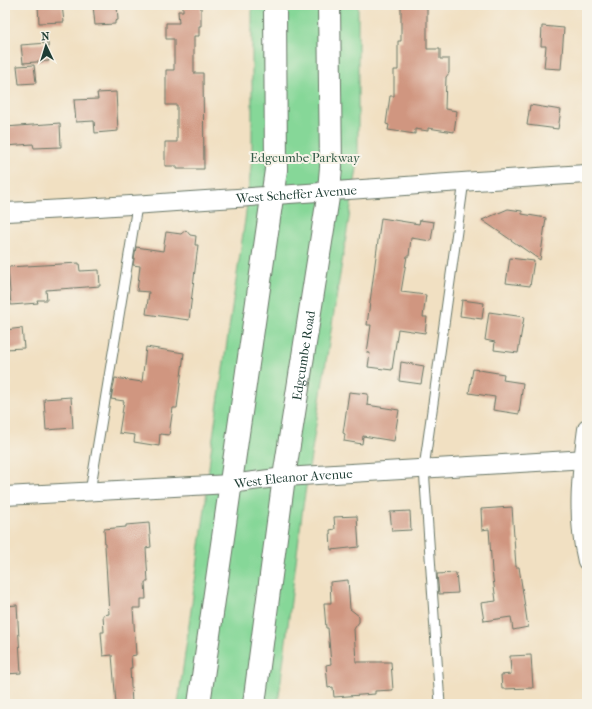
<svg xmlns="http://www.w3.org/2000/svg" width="592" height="709" viewBox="0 0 592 709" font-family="'IM FELL French Canon',serif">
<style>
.green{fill:#86d798;stroke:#528a66}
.building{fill:#d09680}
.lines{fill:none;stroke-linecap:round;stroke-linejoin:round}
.service-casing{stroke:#687666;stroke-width:11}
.minor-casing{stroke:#687666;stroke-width:20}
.tertiary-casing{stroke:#687666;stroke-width:24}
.service{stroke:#fff;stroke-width:9}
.minor{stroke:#fff;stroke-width:18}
.tertiary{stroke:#fff;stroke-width:22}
.labels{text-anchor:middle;stroke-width:4;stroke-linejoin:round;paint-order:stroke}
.park-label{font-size:13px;fill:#345c48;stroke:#f7f3e8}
.street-label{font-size:13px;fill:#1f3d34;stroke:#f7f3e8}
</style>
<rect width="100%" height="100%" fill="#f7f3e8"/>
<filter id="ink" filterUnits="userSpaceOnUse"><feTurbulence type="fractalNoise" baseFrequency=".025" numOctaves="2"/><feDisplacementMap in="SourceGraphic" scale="8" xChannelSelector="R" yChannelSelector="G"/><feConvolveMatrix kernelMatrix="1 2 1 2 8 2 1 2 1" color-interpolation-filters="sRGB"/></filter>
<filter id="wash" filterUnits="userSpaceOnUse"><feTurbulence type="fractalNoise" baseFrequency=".012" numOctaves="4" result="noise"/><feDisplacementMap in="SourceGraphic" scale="16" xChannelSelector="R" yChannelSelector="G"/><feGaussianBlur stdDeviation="0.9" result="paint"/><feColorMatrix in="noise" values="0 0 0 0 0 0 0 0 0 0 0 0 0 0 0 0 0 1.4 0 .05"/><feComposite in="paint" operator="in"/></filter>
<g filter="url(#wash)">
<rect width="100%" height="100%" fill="#f1e0c2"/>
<path class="green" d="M252 5H358V162L303 506 278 704H178L205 509 210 457 245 220 252 158Z"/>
<g id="blocks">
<g class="building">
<path d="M38 5H62L64 22 39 23Z"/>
<path d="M93 5H117L118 20 115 21V24L95 25Z"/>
<path d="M183 5H201V26H199V36H194V73H203L204 169H177V166H165V142H177V105H166V70H174V39H166V23H179L178 11H183Z"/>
<path d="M401 5H427V49H440V59H449V73L446 77 445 109 457 111 454 132 428 128V131L415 129V134L388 130 389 125 386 124 390 96H394V70H398V41H401Z"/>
<path d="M542 26 564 28 561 69 544 68 546 46H541Z"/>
<path d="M48 43 49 61 23 63 21 45Z"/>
<path d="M34 65 36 83 19 84 17 66Z"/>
<path d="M116 92 118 131 95 133 94 121 76 122 74 100 98 99 97 93Z"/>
<path d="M530 105 561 110 558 129 527 125Z"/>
<path d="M60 123 61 147 34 148 33 144 5 146V127Z"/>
<path d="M508 209 522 211V214L546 218 540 260 482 220Z"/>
<path d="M381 218 419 224 420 220 434 222 431 241 411 238 409 256H407L401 292 426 295 423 317H427L425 333 398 329 392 370 368 367 370 353H367L371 325H367Z"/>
<path d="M186 230 190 235 196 236 195 245H198L189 320 146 314 149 292 137 291 140 266 133 265 136 247 163 251 166 232 181 234Z"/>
<path d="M510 258 534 261 530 286 506 283Z"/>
<path d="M79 263 80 271 99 270 100 286 46 290 47 300H37L38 303 11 305 8 267Z"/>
<path d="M462 300 484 303 482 319 460 316Z"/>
<path d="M489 312 524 317 518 353 494 350 495 342 485 340Z"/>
<path d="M22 328 24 348 5 349V330Z"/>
<path d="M146 347 184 353 177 408H173L169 435 160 434 159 446 134 442 135 435 119 433 124 401 111 399 115 378 142 382Z"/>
<path d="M401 362 424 366 421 384 399 381Z"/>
<path d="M473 369 504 374 503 380 523 383 519 414 493 410 495 397 469 393Z"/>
<path d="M349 392 368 394 367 405 399 410 394 441 363 436 362 444 344 441 345 434 343 433Z"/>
<path d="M71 397 73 428 46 430 44 399Z"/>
<path d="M512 507 516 567H519L528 627 513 630 511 617 484 621 481 603 496 601 492 571 489 529 482 530 481 509Z"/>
<path d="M410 511 411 530 392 531 390 512Z"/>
<path d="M357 516 359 547 331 550 330 530 335 529 334 517Z"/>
<path d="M149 523 151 547 146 548 148 582H145L146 599H141V608H133L136 655 131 656 132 668H130L132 704H116L112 655 103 656 101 632H104L103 615 109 614 104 529 126 527V525Z"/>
<path d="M456 573 458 593 439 594 437 574Z"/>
<path d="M348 580 350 609 359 616V622L354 629 356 662H391L393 690 375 691V694L334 697 333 687 328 688 326 665 331 664 328 628H326L324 603H331L330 582Z"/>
<path d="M17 605 21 673 5 674V606Z"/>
<path d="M531 655 533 688 502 689 501 675 511 674 510 656Z"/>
</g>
</g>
</g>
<g filter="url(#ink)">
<use href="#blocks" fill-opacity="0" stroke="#687666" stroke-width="1"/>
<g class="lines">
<defs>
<g id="service">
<path d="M90 492 137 206"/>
<path d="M440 704 424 468 464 181"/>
</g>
<g id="minor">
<path id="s1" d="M5 212C199 203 393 185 587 174"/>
<path d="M587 429C581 474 576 517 587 561"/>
<path id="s2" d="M5 496 230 484 284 477 587 459"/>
</g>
<g id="tertiary">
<path d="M199 704 276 170 275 5"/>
<path id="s3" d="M254 704 284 477 329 191 331 167 329 5"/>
</g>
</defs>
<use href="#service" class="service-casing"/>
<use href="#minor" class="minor-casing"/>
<use href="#tertiary" class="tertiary-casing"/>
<use href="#service" class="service"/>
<use href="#minor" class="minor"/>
<use href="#tertiary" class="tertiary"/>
</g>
</g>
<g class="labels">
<g class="park-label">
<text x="305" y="162">Edgcumbe Parkway</text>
</g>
<g class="street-label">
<text dy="5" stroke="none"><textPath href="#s1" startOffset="292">West Scheffer Avenue</textPath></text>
<text dy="5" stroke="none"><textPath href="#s3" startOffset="352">Edgcumbe Road</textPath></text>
<text dy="5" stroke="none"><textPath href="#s2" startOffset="289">West Eleanor Avenue</textPath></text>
</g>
</g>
<rect width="592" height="709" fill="none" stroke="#f7f3e8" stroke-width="20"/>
<g transform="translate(46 46) rotate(356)" stroke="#f7f3e8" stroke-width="3" paint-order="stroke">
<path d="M0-3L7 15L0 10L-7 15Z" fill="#1f3d34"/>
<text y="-6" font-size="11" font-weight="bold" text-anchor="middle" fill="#1f3d34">N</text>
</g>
</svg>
